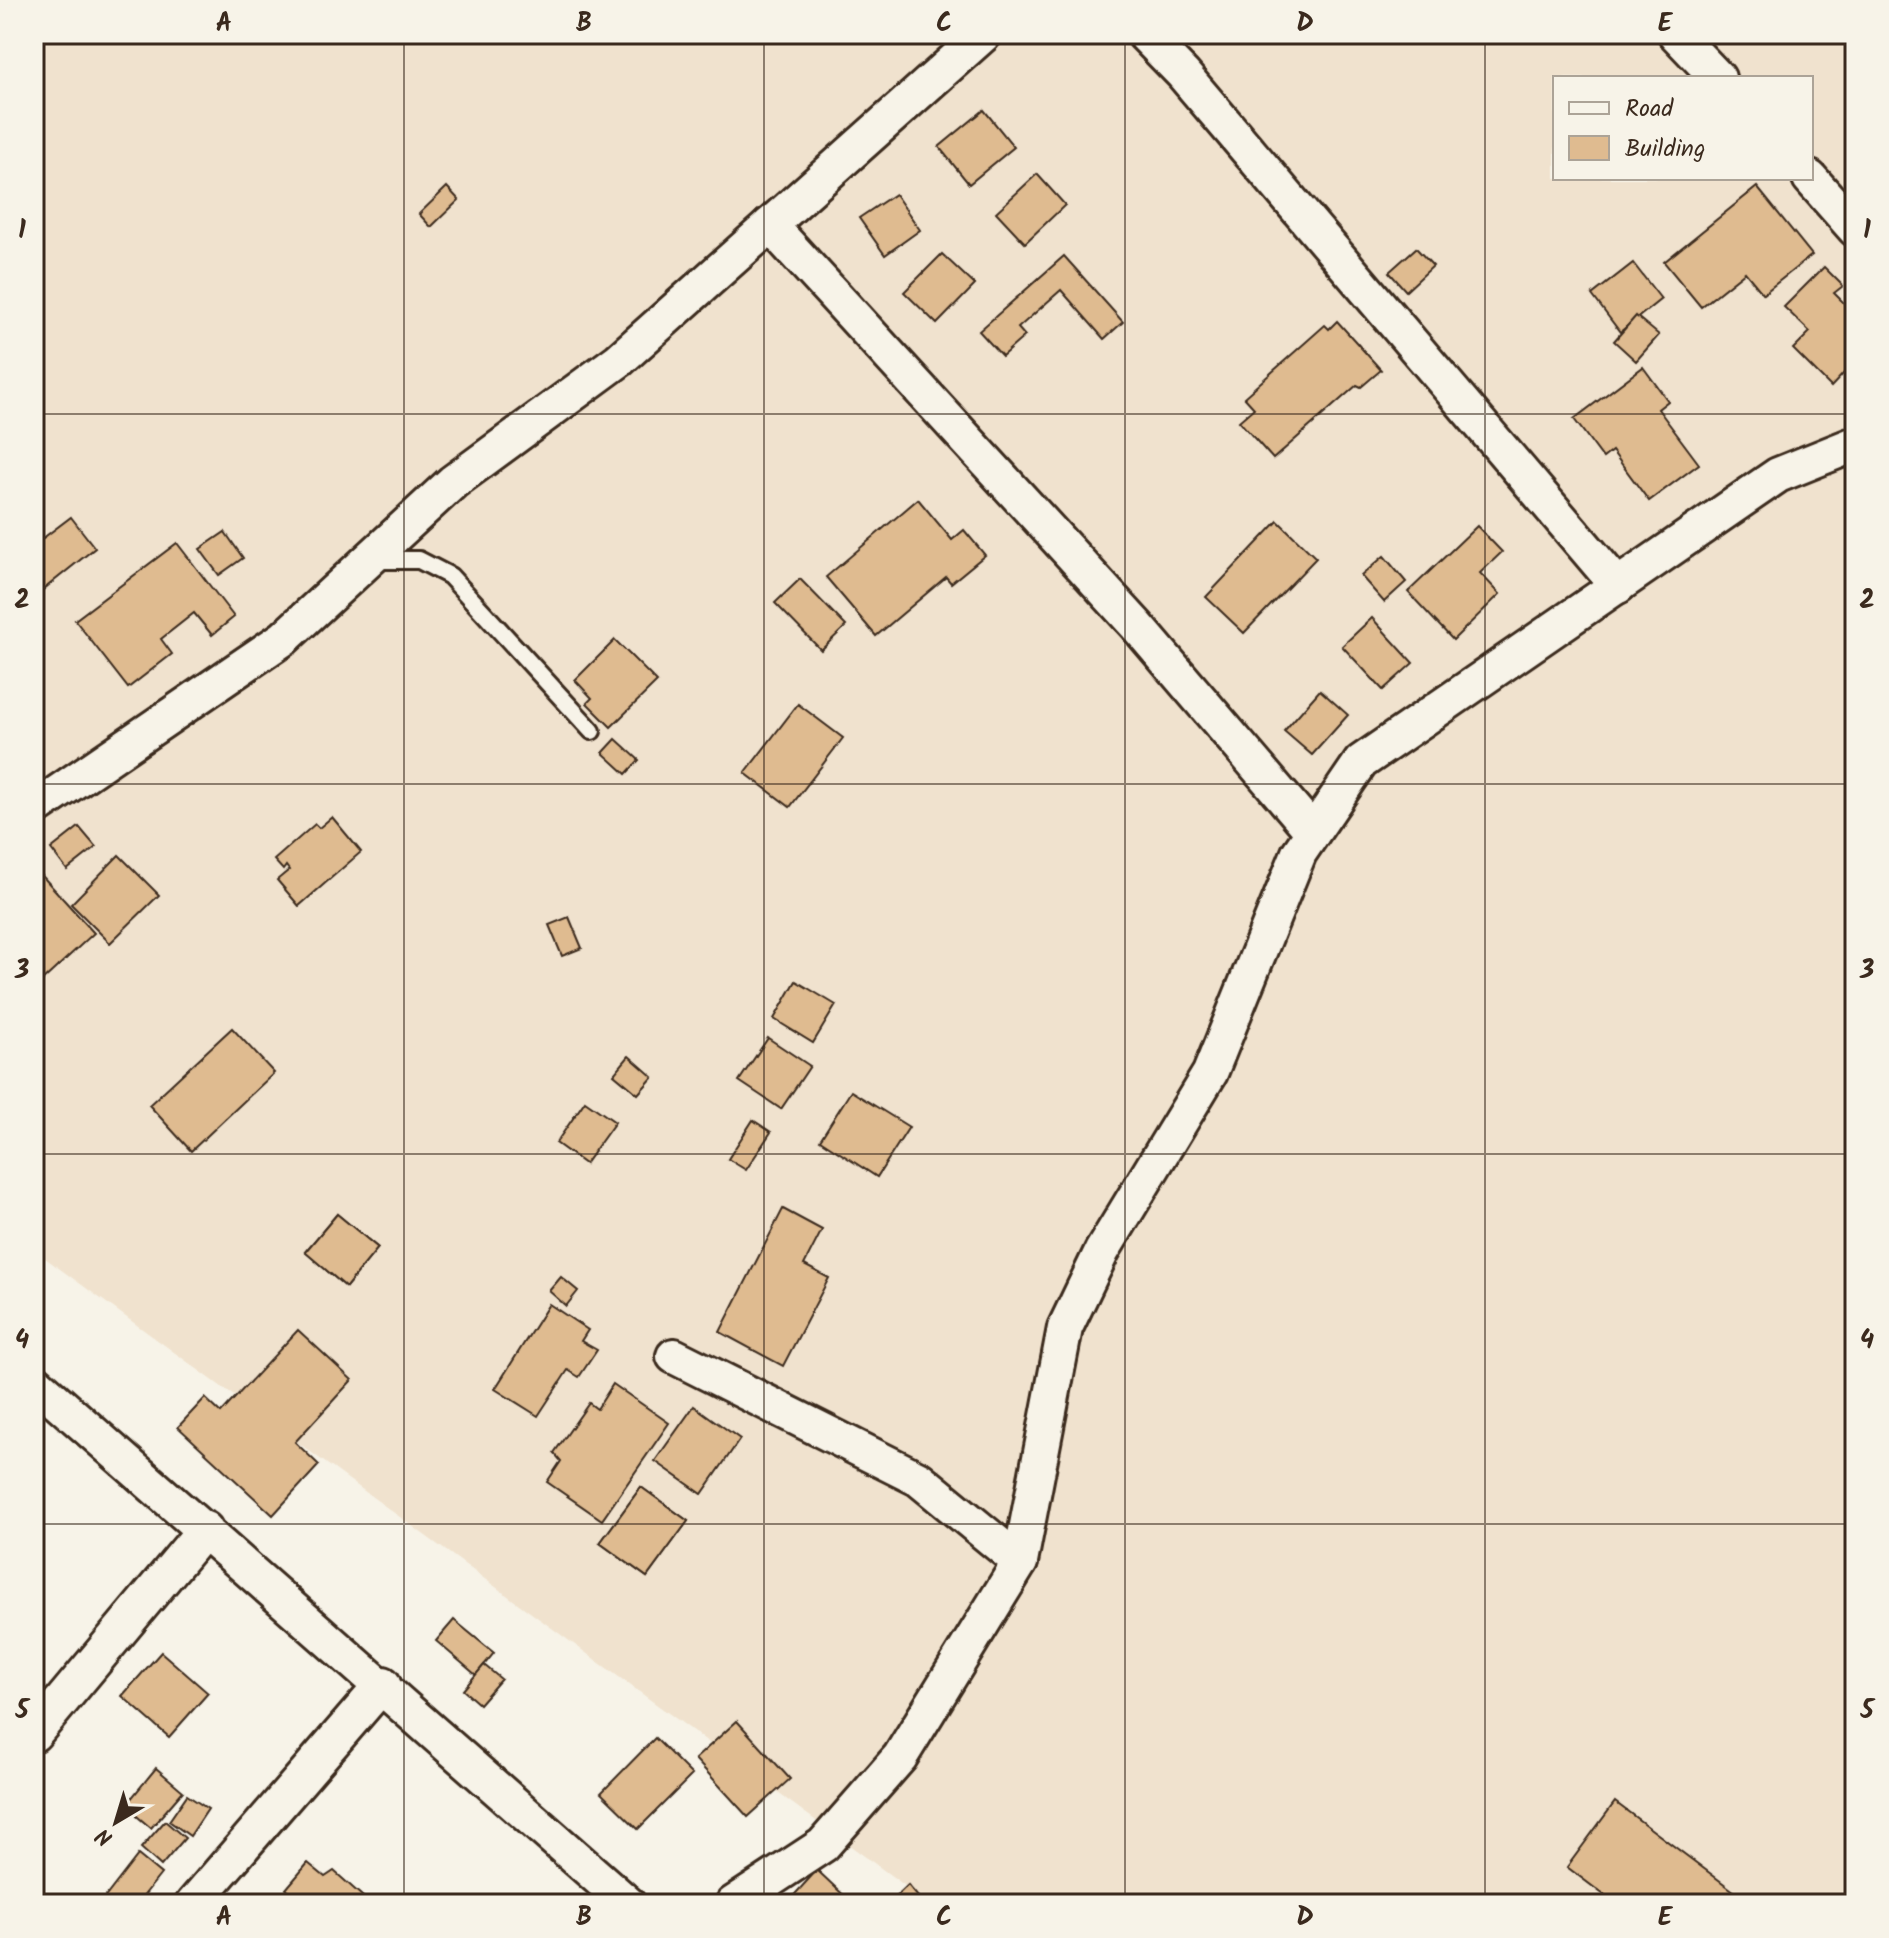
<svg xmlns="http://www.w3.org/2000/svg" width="1889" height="1938" viewBox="0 0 1889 1938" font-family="Kalam,sans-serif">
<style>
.built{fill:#f0e2ce;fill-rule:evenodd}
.building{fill:#dfbb90;stroke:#3b2a1e;stroke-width:2}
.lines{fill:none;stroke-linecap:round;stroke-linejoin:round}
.service-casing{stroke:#3b2a1e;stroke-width:22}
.minor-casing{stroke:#3b2a1e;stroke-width:40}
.service{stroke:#f7f3e8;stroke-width:16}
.minor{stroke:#f7f3e8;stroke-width:34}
.grid{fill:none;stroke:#3b2a1e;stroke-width:2;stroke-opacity:0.55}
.neatline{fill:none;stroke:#3b2a1e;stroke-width:3}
.grid-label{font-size:26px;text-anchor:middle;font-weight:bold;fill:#3b2a1e}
</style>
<rect width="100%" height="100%" fill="#f7f3e8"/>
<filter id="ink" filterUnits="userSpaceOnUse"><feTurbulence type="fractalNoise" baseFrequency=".0125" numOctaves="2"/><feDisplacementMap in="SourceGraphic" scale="16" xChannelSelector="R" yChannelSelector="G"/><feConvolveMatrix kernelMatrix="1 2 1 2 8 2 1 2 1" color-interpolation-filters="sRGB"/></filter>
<g filter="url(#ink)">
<path class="built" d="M34 34H1855V1904H930L34 1250ZM1555 78H1811V178H1555Z"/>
<g class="building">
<path d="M984 110 1014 147 969 184 939 147Z"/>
<path d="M1037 174 1065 205 1025 243 996 212Z"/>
<path d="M447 187 459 200 431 227 419 214Z"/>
<path d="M1757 187 1812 255 1763 294 1745 272 1701 307 1664 262Z"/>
<path d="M895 194 920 230 885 255 859 218Z"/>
<path d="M1416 248 1433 266 1406 291 1389 272Z"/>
<path d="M942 254 975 285 937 324 904 292Z"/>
<path d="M1064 256 1123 322 1104 339 1061 290 1018 328 1025 336 1002 356 979 331Z"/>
<path d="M1633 263 1661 299 1620 332 1592 295Z"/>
<path d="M1824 267 1843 286 1834 293 1855 314V381L1845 372 1831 387 1793 349 1810 332 1784 307Z"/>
<path d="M1636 316 1659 335 1636 361 1614 341Z"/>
<path d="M1337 321 1381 370 1361 387 1357 385 1273 459 1239 421 1254 408 1244 397 1325 325 1329 329Z"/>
<path d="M1643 367 1668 401 1658 409 1699 464 1649 501 1612 451 1603 458 1574 419Z"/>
<path d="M918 499 952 540 964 530 985 555 951 583 946 577 876 636 826 577Z"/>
<path d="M71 517 95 548 39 593 34 586V545Z"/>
<path d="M1278 521 1316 558 1244 633 1206 597Z"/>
<path d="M1477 526 1502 552 1480 573 1500 594 1453 640 1408 592Z"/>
<path d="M225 532 243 558 219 575 200 549Z"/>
<path d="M177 543 234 617 212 635 194 613 161 639 172 654 128 688 75 620Z"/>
<path d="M1384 556 1406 582 1384 602 1361 576Z"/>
<path d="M800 579 846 626 821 650 775 603Z"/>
<path d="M1372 618 1413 663 1383 690 1342 646Z"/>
<path d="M615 640 657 682 611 727 587 703 592 698 575 680Z"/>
<path d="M1320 690 1348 715 1312 755 1284 731Z"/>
<path d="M798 704 843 738 790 807 745 773Z"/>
<path d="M616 739 639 760 626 774 603 753Z"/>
<path d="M332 817 361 852 299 906 277 880 289 870 286 866 283 870 274 860 315 824 319 828Z"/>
<path d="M79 827 96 847 67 870 51 849Z"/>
<path d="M119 855 159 895 110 943 71 904Z"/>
<path d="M34 867 94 933 42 981 34 972Z"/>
<path d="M569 917 582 948 562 956 549 925Z"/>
<path d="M796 981 836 1005 813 1043 774 1019Z"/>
<path d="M232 1028 274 1073 191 1151 149 1105Z"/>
<path d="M768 1038 810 1066 781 1109 739 1081Z"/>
<path d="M629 1056 653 1077 638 1094 614 1074Z"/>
<path d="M851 1091 909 1127 877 1177 820 1140Z"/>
<path d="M585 1101 615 1122 585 1164 556 1143Z"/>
<path d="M753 1120 771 1132 746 1170 728 1159Z"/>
<path d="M783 1209 822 1230 804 1265 829 1278 783 1366 720 1332Z"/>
<path d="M337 1214 378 1248 346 1287 305 1252Z"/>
<path d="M337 1214 378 1248 346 1287 305 1252Z"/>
<path d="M561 1277 578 1291 566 1306 549 1291Z"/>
<path d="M549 1304 588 1330 581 1341 597 1350 579 1377 568 1370 538 1416 495 1389Z"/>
<path d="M298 1330 352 1380 295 1442 319 1465 273 1515 178 1427 205 1398 221 1413Z"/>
<path d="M613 1384 669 1423 602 1520 547 1482 561 1461 554 1453 589 1403 597 1409Z"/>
<path d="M694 1406 740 1439 702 1494 655 1461Z"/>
<path d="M641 1487 688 1521 647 1577 600 1543Z"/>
<path d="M641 1487 688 1521 647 1577 600 1543Z"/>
<path d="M454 1620 494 1653 476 1675 436 1641Z"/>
<path d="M161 1652 208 1693 169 1737 122 1696Z"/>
<path d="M484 1665 501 1679 479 1704 463 1690Z"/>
<path d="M737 1721 790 1779 748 1817 695 1759Z"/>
<path d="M655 1738 692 1775 638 1829 601 1793Z"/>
<path d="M156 1768 183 1791 151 1828 125 1806Z"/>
<path d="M187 1795 208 1809 190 1836 169 1821Z"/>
<path d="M1615 1802 1751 1904H1616L1567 1867Z"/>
<path d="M165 1821 185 1838 161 1866 141 1848Z"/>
<path d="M138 1855 161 1874 137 1904H100Z"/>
<path d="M308 1863 325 1877 334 1871 371 1904H304L286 1889Z"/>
<path d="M817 1870 853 1904H786Z"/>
<path d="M908 1885 924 1904H892L890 1902Z"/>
</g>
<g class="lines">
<defs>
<path id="service" d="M377 560H419L450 576 592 731"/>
<g id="minor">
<path d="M1144 34 1183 74 1618 586"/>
<path d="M1676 34 1718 78"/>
<path d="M1810 178 1855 229"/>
<path d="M770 225 1138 627 1313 832"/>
<path d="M34 809 284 638 453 482 619 360 984 34"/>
<path d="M674 1356 919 1479 1020 1562"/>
<path d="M34 1381 628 1904"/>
<path d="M34 1734 205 1529"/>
<path d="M193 1904 383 1684"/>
<path d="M733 1904 823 1845 900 1757 1020 1562 1065 1328 1102 1251 1210 1073 1299 853 1361 762 1778 475 1855 444"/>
</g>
</defs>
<use href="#service" class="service-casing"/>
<use href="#minor" class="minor-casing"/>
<use href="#service" class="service"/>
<use href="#minor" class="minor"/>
</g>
</g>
<path class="grid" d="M404 34V1904M764 34V1904M1125 34V1904M1485 34V1904M34 414H1855M34 784H1855M34 1154H1855M34 1524H1855"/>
<rect width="1889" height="1938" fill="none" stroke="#f7f3e8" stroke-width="88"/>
<rect x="1553" y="76" width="260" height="104" fill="#f7f3e8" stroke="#aca397" stroke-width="2"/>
<rect x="1569" y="102" width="40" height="12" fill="#f7f3e8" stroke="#aca397" stroke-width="2"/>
<text x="1625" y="116" font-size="24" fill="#3b2a1e">Road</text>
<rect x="1569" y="136" width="40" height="24" fill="#dfbb90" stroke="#aca397" stroke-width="2"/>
<text x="1625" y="156" font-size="24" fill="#3b2a1e">Building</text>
<g transform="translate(116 1822) rotate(218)" stroke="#f7f3e8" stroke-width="6" paint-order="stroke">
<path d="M0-6L14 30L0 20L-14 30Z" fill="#3b2a1e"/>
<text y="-12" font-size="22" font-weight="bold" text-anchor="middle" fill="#3b2a1e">N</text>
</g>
<rect x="44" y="44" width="1801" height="1850" class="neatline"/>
<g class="grid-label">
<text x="224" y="31">A</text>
<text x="584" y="31">B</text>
<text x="944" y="31">C</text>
<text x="1305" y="31">D</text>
<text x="1665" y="31">E</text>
<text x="22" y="238">1</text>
<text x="1867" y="238">1</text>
<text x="22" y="608">2</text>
<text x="1867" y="608">2</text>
<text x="22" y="978">3</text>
<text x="1867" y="978">3</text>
<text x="22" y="1348">4</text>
<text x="1867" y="1348">4</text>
<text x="22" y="1718">5</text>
<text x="1867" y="1718">5</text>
<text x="224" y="1925">A</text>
<text x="584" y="1925">B</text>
<text x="944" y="1925">C</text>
<text x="1305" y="1925">D</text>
<text x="1665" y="1925">E</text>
</g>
</svg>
